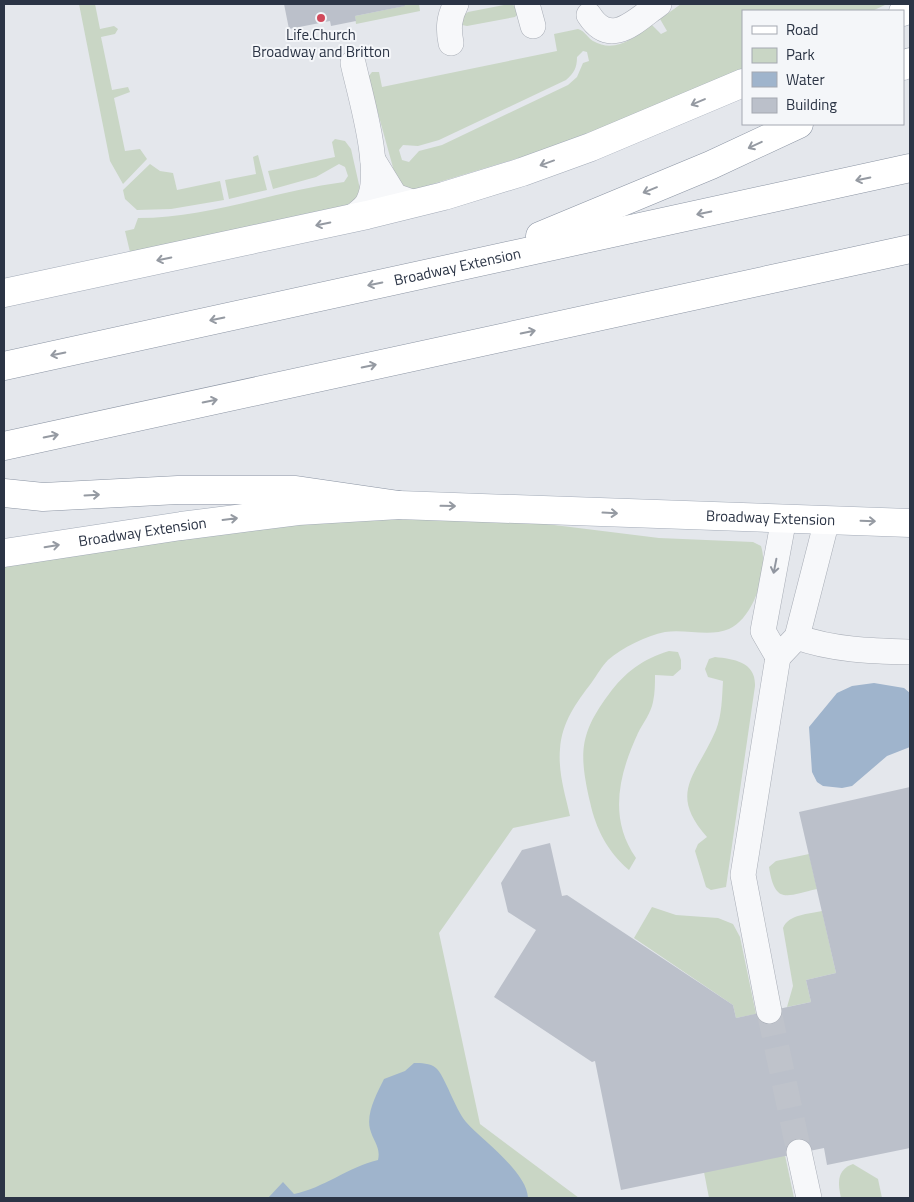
<svg xmlns="http://www.w3.org/2000/svg" width="914" height="1202" viewBox="0 0 914 1202" font-family="'Titillium Web',sans-serif">
<style>
.green{fill:#c9d6c5;fill-rule:evenodd}
.water{fill:#9fb4cc}
.building{fill:#bbc0ca}
.lines{fill:none;stroke-linecap:round;stroke-linejoin:round}
.minor-tunnel{stroke:#bfc3cb;stroke-width:25;stroke-dasharray:25 12;stroke-linecap:butt}
.minor-casing{stroke:#a9aeb7;stroke-width:26}
.major-casing{stroke:#a3abb8;stroke-width:29}
.highway-casing{stroke:#8b94a3;stroke-width:29}
.minor{stroke:#f7f8fa;stroke-width:25}
.major{stroke:#fff;stroke-width:28}
.highway{stroke:#fff;stroke-width:28}
.oneway{stroke:#959aa2}
.oneway2{stroke:#9196a0}
.poi-dot{fill:#d1495b;stroke:#f4f6f9;stroke-width:2}
.labels{text-anchor:middle;stroke-width:4;stroke-linejoin:round;paint-order:stroke}
.poi-label{font-size:15px;fill:#2b3445;stroke:#f4f6f9}
.street-label{font-size:15px;fill:#2b3445;stroke:#f4f6f9}
</style>
<rect width="100%" height="100%" fill="#e4e7ec"/>
<g class="green">
<path d="M79 4H95L100 29 114 26 118 29 115 34 101 37 112 90 128 87 130 92 114 98 125 151 140 149 147 159 123 184 110 161Z"/>
<path d="M404 4H419L420 11 356 24 355 16 404 6Z"/>
<path d="M509 4 516 6 518 14 515 17 467 26 462 25 464 15 468 12Z"/>
<path d="M681 4 885 5 872 11H743V68L630 117 535 153 413 190H409L397 182 368 77 372 72H379L382 87 557 51 554 34 578 29C585 31 588 38 593 41 615 54 635 37 652 25L661 34 667 31 660 19ZM583 51 587 52 589 61 583 63 577 77 568 85 442 145 419 151 409 162 402 160 399 150 403 145 418 146 439 140 566 80C574 73 577 68 577 57Z"/>
<path d="M335 139 345 141 351 149 360 189V195L351 204 130 252 125 231 134 229 138 218C209 218 274 191 344 182L348 176 345 167 339 164 316 177 273 189 268 171 335 157 332 142Z"/>
<path d="M258 155 267 190 229 199 225 180 256 174 253 157Z"/>
<path d="M150 164 160 171 173 173 177 190 220 181 224 200 171 209 137 210 125 199 123 190Z"/>
<path d="M416 518 530 522 659 538 753 542 761 546C769 570 754 618 729 629 710 637 686 629 665 632 646 636 623 647 608 660 602 666 597 675 592 682 576 703 562 722 560 749 558 772 565 794 570 816L513 828 439 933 480 1124 579 1198H4V567L215 534 304 524Z"/>
<path d="M669 651 678 652 681 660V669L673 676 655 675C655 683 655 693 653 702 651 713 643 723 638 733 619 774 608 818 636 858L629 870C607 851 596 829 590 802 579 754 579 734 609 694 625 672 643 659 669 651Z"/>
<path d="M715 657C734 659 756 662 755 686L726 887 711 890 706 887 695 851 698 844 707 837C667 792 697 775 716 730 722 715 722 697 723 681L708 677 705 669 709 659Z"/>
<path d="M809 854 817 889C786 896 775 905 769 867L776 861Z"/>
<path d="M652 907 676 915 718 918 733 924 740 937 756 1014 736 1018 733 1005 634 938Z"/>
<path d="M822 911 836 973 806 980 811 1002 787 1007 793 986 783 928C789 914 809 914 822 911Z"/>
<path d="M785 1155 794 1198H709L704 1172Z"/>
<path d="M853 1164 878 1179 882 1198H841C838 1184 836 1170 853 1164Z"/>
</g>
<g class="water">
<path d="M874 683 904 688 910 693V747L887 756 852 786 842 788 823 786 817 782 812 772 809 727 837 693 852 686Z"/>
<path d="M414 1063C421 1063 430 1063 436 1068 445 1076 455 1109 466 1122 483 1141 527 1172 528 1198H268L283 1182 294 1194C324 1188 348 1167 378 1160 381 1147 373 1141 370 1129 366 1113 377 1093 384 1079L405 1071Z"/>
</g>
<g class="building">
<path d="M284 4H404L405 6 355 16 356 21 331 26 330 21 289 29Z"/>
<path d="M910 787V1148L827 1165 824 1148 621 1190 595 1061 592 1062 494 997 536 930 508 912 501 883 522 850 550 843 562 896 567 895 733 1005 736 1018 811 1002 806 980 836 973 799 812Z"/>
</g>
<g class="lines">
<path class="minor-tunnel" d="M769 1011 799 1152"/>
<defs>
<g id="minor">
<path d="M527 4 533 26"/>
<path d="M589 15C611 49 636 20 659 4"/>
<path d="M451 43C448 28 449 17 456 4"/>
<path d="M373 160 395 196 415 203"/>
<path d="M352 218C356 214 365 208 368 202 384 173 360 95 353 63"/>
<path d="M784 518 763 631 778 657 797 637 827 520"/>
<path d="M797 637C832 650 873 651 910 652"/>
<path d="M769 1011 743 875 778 657"/>
<path d="M799 1152 809 1198"/>
</g>
<g id="major">
<path d="M903 12 910 9"/>
<path d="M4 293 367 215 444 196 522 172 591 147 743 83"/>
<path id="s1" d="M4 553 181 526 298 511 399 505 910 523"/>
</g>
<g id="highway">
<path d="M903 66 910 62"/>
<path d="M540 236 711 165 799 124"/>
<path id="s2" d="M4 366 910 168"/>
<path d="M4 446 910 249"/>
<path d="M4 493 43 497 178 490H296L399 505"/>
</g>
</defs>
<use href="#minor" class="minor-casing"/>
<use href="#major" class="major-casing"/>
<use href="#highway" class="highway-casing"/>
<use href="#minor" class="minor"/>
<use href="#major" class="major"/>
<use href="#highway" class="highway"/>
</g>
<defs><path id="oneway-shaft" d="M-6 0H5M1.5-3L5.5 0L1.5 3" fill="none" stroke-width="1.6" stroke-linecap="round" stroke-linejoin="round" transform="scale(1.25)"/></defs>
<g class="oneway">
<use href="#oneway-shaft" transform="translate(698 102) rotate(157)"/>
<use href="#oneway-shaft" transform="translate(755 145) rotate(155)"/>
<use href="#oneway-shaft" transform="translate(547 163) rotate(160)"/>
<use href="#oneway-shaft" transform="translate(863 179) rotate(168)"/>
<use href="#oneway-shaft" transform="translate(650 190) rotate(158)"/>
<use href="#oneway-shaft" transform="translate(704 213) rotate(168)"/>
<use href="#oneway-shaft" transform="translate(323 224) rotate(168)"/>
<use href="#oneway-shaft" transform="translate(164 259) rotate(168)"/>
<use href="#oneway-shaft" transform="translate(375 284) rotate(168)"/>
<use href="#oneway-shaft" transform="translate(217 319) rotate(168)"/>
<use href="#oneway-shaft" transform="translate(528 332) rotate(-12)"/>
<use href="#oneway-shaft" transform="translate(58 354) rotate(168)"/>
<use href="#oneway-shaft" transform="translate(369 366) rotate(-12)"/>
<use href="#oneway-shaft" transform="translate(210 401) rotate(-12)"/>
<use href="#oneway-shaft" transform="translate(51 436) rotate(-12)"/>
<use href="#oneway-shaft" transform="translate(92 495) rotate(-3)"/>
<use href="#oneway-shaft" transform="translate(448 506) rotate(1)"/>
<use href="#oneway-shaft" transform="translate(610 513) rotate(3)"/>
<use href="#oneway-shaft" transform="translate(230 519) rotate(-7)"/>
<use href="#oneway-shaft" transform="translate(868 521) rotate(2)"/>
<use href="#oneway-shaft" transform="translate(52 546) rotate(-9)"/>
</g>
<use class="oneway2" href="#oneway-shaft" transform="translate(775 566) rotate(101)"/>
<circle class="poi-dot" cx="321" cy="18" r="5"/>
<g class="labels">
<g class="poi-label">
<text x="321" y="40">Life.Church<tspan x="321" dy="17">Broadway and Britton</tspan></text>
</g>
<g class="street-label">
<text dy="5" stroke="none"><textPath href="#s2" startOffset="464">Broadway Extension</textPath></text>
<text dy="5" stroke="none"><textPath href="#s1" startOffset="770">Broadway Extension</textPath></text>
<text dy="5" stroke="none"><textPath href="#s1" startOffset="140">Broadway Extension</textPath></text>
</g>
</g>
<rect width="914" height="1202" fill="none" stroke="#2b3445" stroke-width="10"/>
<rect x="742" y="10" width="162" height="115" fill="#f4f6f9" stroke="#a4a8b1"/>
<rect x="752" y="26" width="25" height="8" fill="#ffffff" stroke="#a4a8b1"/>
<text x="786" y="35" font-size="15" fill="#2b3445">Road</text>
<rect x="752" y="48" width="25" height="15" fill="#c9d6c5" stroke="#a4a8b1"/>
<text x="786" y="60" font-size="15" fill="#2b3445">Park</text>
<rect x="752" y="72" width="25" height="15" fill="#9fb4cc" stroke="#a4a8b1"/>
<text x="786" y="85" font-size="15" fill="#2b3445">Water</text>
<rect x="752" y="98" width="25" height="15" fill="#bbc0ca" stroke="#a4a8b1"/>
<text x="786" y="110" font-size="15" fill="#2b3445">Building</text>
</svg>
